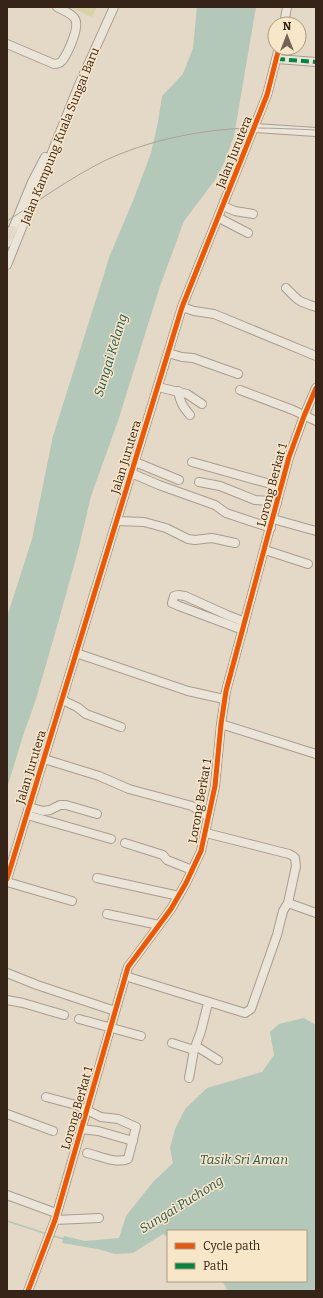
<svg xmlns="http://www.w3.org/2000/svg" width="323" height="1298" viewBox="0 0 323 1298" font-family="Bitter,serif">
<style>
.green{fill:#d8d3a7}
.water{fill:#b3c8b9}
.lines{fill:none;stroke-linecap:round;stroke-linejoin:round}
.stream{stroke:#b3c8b9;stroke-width:1.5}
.minor-casing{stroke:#a89d90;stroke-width:10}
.major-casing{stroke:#8d8377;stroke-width:12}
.minor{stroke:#ebe4d9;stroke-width:8}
.major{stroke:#e3d9c9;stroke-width:10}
.tram{stroke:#aaa299;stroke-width:1}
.quiet{stroke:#00873e;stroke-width:4;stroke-dasharray:8 4;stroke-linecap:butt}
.cycleway-casing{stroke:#f8e6c9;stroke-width:8}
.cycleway{stroke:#e8590c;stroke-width:5}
.labels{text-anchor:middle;stroke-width:3;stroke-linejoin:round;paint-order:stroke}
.street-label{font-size:12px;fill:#362419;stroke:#f8e6c9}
.water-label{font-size:13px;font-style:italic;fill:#27574f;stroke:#f8e6c9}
</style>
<rect width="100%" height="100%" fill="#e4d8c6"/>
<path class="green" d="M70 7H97L92 17Z"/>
<g class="water">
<path d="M197 7H256L234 136 224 163 215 180 184 221 160 286 118 421 91 496 79 547 58 623 36 699 22 739 7 788V617L32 539 53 436 110 255 133 201 151 153 158 122 162 96 183 74 193 48Z"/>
<path d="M304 1018 316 1025V1291H227L226 1287 222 1281H306V1231H168V1237L163 1234 133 1253 115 1254 98 1249 62 1243 64 1236 85 1241 119 1238 126 1216 153 1182 173 1163 170 1148 175 1129 185 1109 207 1088 262 1072 274 1055 270 1032 279 1024Z"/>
</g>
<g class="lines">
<g class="stream">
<path d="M7 1221 47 1234"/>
<path d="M53 1236 64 1239"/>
</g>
<defs>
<g id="minor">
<path d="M284 24 287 7"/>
<path d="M7 44 54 64C57 64 60 63 62 61 68 53 80 27 75 19 72 13 62 10 57 7"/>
<path d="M277 59 316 62"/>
<path d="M255 128 316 132"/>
<path d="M223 206 235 211 253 214"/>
<path d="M219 218 248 233"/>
<path d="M7 243 32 182 45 157"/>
<path d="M7 265 78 87 114 7"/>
<path d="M286 288C299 301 297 301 316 307"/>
<path d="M182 307 194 311 214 314 316 356"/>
<path d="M168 353 182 357 193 358 238 374"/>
<path d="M158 387 187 394 202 404"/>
<path d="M240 390 293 410 316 421"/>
<path d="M178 391C180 402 183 407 190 415"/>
<path d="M135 462 179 480"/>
<path d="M192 462 281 487"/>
<path d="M131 473 159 485 215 505 226 513 271 528"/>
<path d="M199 482 220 486 255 500 269 501 277 503"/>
<path d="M273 519 316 531"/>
<path d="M117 521 144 522 166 528 188 539 195 540 212 538 235 543"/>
<path d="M265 550 308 564"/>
<path d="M243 630 179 606 172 603 174 596 178 595 185 596 227 615 245 622"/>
<path d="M76 653 188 691 224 699"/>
<path d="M62 700 77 707 86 714 121 727"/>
<path d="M221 724 316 754"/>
<path d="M44 759 99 776 129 789 192 806 208 816"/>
<path d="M29 807 43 811 50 810 60 805H66L97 814"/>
<path d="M27 815 111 839"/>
<path d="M125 843 163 855 167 860 192 870"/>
<path d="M97 878 179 896"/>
<path d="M7 879 182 307 267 95 279 48"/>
<path d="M7 882 72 901"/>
<path d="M288 903 316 913"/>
<path d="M107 914 159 925"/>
<path d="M7 973 37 985 115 1011"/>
<path d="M125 976 245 1013 251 1009 277 935 283 911 288 903 296 866 295 858 293 856 289 854 206 833"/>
<path d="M7 1000 23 1003 64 1015"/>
<path d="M79 1019 141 1036"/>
<path d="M172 1043 194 1050"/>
<path d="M196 1046 218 1060"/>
<path d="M189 1078 194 1050 201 1031 208 1003"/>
<path d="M46 1097 76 1105 101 1117 118 1119 136 1127 128 1159C115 1164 100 1156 87 1153"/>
<path d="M7 1114 53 1131"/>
<path d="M81 1129 98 1131 133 1141"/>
<path d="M7 1195 56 1213"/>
<path d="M55 1220 99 1218"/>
<path d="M28 1291 55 1220 128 967 171 909 186 883 201 851 215 786 221 724 226 691 289 457 304 416 316 388"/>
</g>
<path id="major" d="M7 237 12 231"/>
</defs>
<use href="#minor" class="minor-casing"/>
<use href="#major" class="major-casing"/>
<use href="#minor" class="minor"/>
<use href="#major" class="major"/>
<path class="tram" d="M7 221C38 201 69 179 102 162 147 140 203 129 252 128 274 128 295 129 316 130"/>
<path class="quiet" d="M277 59 316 62"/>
<defs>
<g id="cycleway">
<path d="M7 879 182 307 267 95 279 48"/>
<path d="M28 1291 55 1220 128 967 171 909 186 883 201 851 215 786 221 724 226 691 289 457 304 416 316 388"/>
</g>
</defs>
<use href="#cycleway" class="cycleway-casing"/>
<use href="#cycleway" class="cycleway"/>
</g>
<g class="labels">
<g class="street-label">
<text transform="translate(60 136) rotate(-68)" y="4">Jalan Kampung Kuala Sungai Baru</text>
<text transform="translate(234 152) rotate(-68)" y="4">Jalan Jurutera</text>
<text transform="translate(126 457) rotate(-73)" y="4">Jalan Jurutera</text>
<text transform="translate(272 485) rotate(-75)" y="4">Lorong Berkat 1</text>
<text transform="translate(31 767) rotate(-73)" y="4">Jalan Jurutera</text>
<text transform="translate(200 801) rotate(-80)" y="4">Lorong Berkat 1</text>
<text transform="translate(77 1108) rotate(-74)" y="4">Lorong Berkat 1</text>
</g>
<g class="water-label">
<text transform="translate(110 355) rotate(-73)" y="5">Sungai Kelang</text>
<text x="244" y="1164">Tasik Sri Aman</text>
<text transform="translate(181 1204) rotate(-32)" y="5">Sungai Puchong</text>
</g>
</g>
<rect width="323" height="1298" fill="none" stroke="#362419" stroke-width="16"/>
<rect x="167" y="1230" width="140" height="52" fill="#f8e6c9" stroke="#aa9883"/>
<rect x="175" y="1243" width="20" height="6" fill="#e8590c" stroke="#aa9883"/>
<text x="203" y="1250" font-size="12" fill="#362419">Cycle path</text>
<rect x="175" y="1263" width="20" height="6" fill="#00873e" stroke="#aa9883"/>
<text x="203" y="1270" font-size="12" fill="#362419">Path</text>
<g transform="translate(287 36)"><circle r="19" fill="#f8e6c9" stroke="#aa9883"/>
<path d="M0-3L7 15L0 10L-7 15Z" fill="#736356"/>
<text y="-6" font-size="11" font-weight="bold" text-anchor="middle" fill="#362419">N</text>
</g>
</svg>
